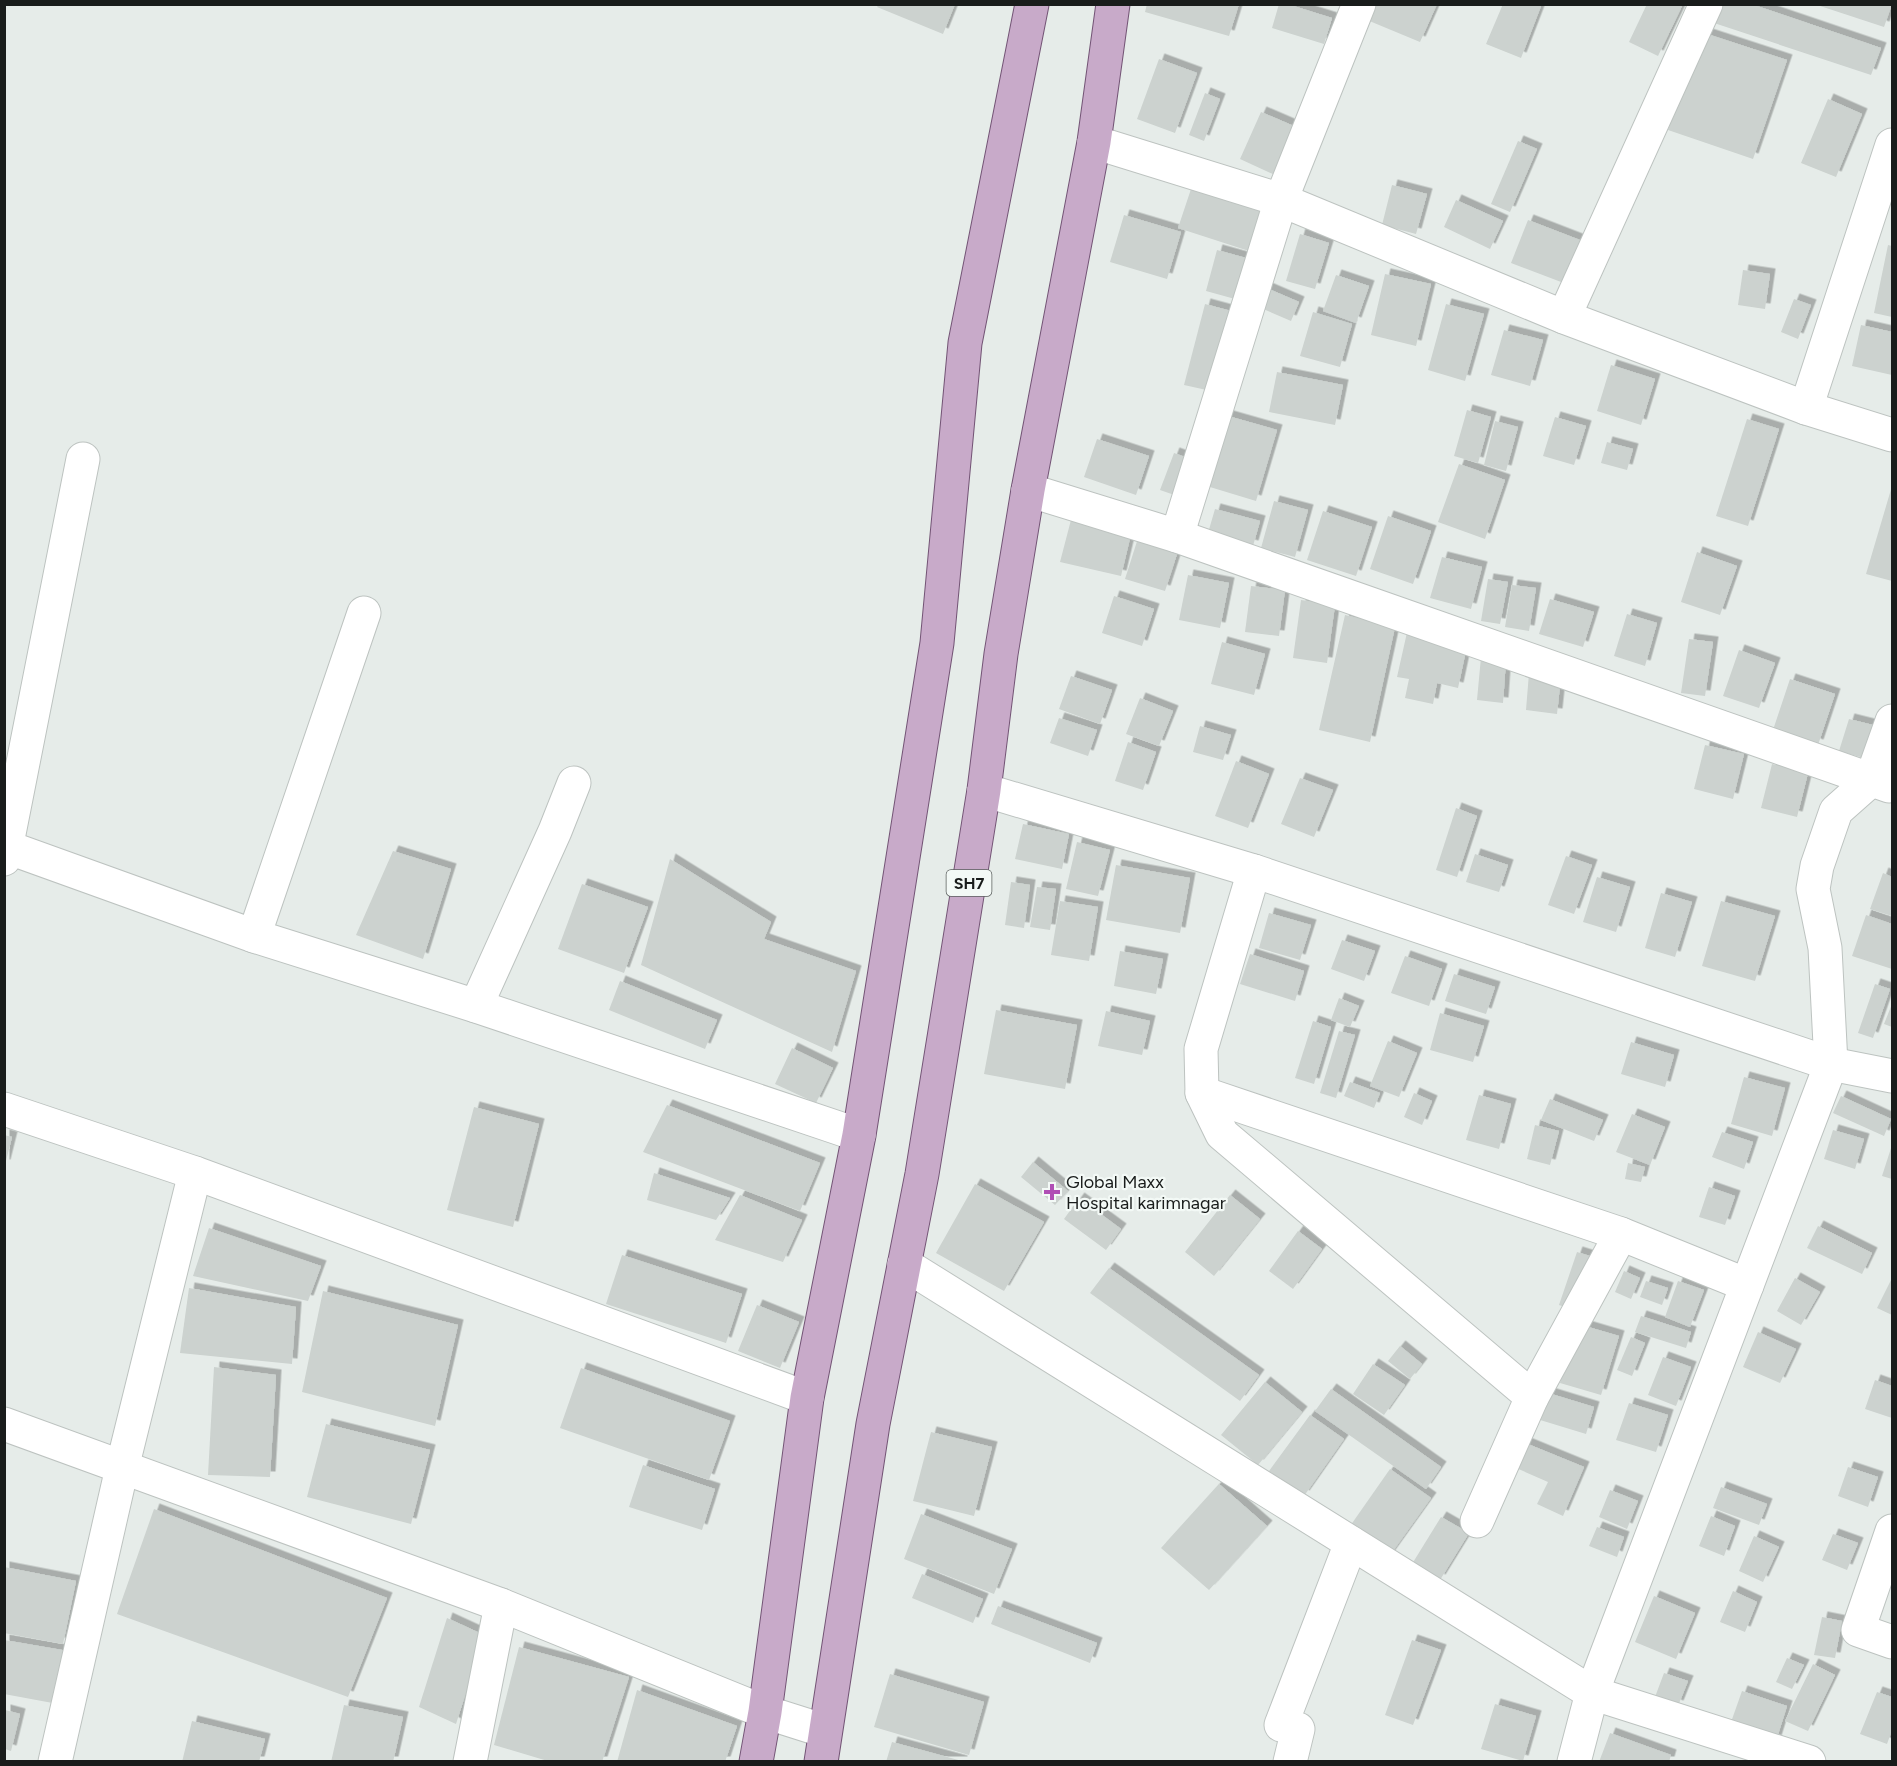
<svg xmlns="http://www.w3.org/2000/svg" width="1897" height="1766" viewBox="0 0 1897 1766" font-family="Figtree,sans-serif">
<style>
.building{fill:#ccd2cf;filter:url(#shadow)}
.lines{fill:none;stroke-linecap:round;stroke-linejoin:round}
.minor-casing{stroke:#bdc3c0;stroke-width:35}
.primary-casing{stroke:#735475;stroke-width:35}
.minor{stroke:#fff;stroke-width:33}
.primary{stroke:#c8aac9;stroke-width:33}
.poi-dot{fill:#b04eb5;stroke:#f3f9f6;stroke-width:2}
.labels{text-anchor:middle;stroke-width:4.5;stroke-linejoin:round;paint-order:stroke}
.shield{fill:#f3f9f6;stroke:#5a5e5d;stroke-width:1.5}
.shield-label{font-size:16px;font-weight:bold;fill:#191c1b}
.poi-label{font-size:18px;fill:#191c1b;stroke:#f3f9f6;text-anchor:start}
</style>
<defs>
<filter id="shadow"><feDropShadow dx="5.5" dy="-5.5" stdDeviation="0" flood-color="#0004"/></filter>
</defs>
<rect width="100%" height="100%" fill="#e6ece9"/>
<g class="building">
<path d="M879 4H955L943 34 877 7Z"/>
<path d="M1147 4H1239L1229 36 1145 12Z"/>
<path d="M1279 4H1287L1332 18 1324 44 1272 28Z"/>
<path d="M1374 4H1437L1420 42 1367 20Z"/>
<path d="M1503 4H1537L1541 6 1521 58 1486 44Z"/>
<path d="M1647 4H1683L1658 56 1629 42Z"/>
<path d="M1717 4H1751L1881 48 1871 75 1711 22Z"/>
<path d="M1814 4H1892L1884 27Z"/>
<path d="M1701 32 1787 60 1753 159 1668 130Z"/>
<path d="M1159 59 1197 73 1175 133 1137 119Z"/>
<path d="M1205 93 1220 99 1204 141 1189 135Z"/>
<path d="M1828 99 1862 114 1836 177 1801 163Z"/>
<path d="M1261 112 1296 127 1275 175 1240 159Z"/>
<path d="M1518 141 1537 149 1510 212 1491 204Z"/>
<path d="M1193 183 1263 207 1249 251 1178 228Z"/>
<path d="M1392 185 1427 194 1416 234 1382 225Z"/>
<path d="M1456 200 1503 221 1490 249 1444 227Z"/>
<path d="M1124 215 1181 232 1167 279 1110 262Z"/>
<path d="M1528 220 1585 242 1569 285 1511 263Z"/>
<path d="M1300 234 1329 243 1315 289 1286 281Z"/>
<path d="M1888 245 1892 246V317L1874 313Z"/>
<path d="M1217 250 1246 258 1235 299 1206 291Z"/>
<path d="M1743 270 1770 274 1765 309 1738 305Z"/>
<path d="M1385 274 1431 284 1416 346 1371 335Z"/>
<path d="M1336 275 1369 286 1356 323 1323 311Z"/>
<path d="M1262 286 1299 302 1291 321 1254 305Z"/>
<path d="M1794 299 1811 305 1798 339 1781 332Z"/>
<path d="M1205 304 1231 311 1211 391 1184 385Z"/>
<path d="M1446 304 1484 314 1465 381 1428 370Z"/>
<path d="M1313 312 1352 324 1340 367 1300 356Z"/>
<path d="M1861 325 1892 332V375L1852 366Z"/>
<path d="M1504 330 1543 340 1530 386 1491 375Z"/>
<path d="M1611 365 1655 379 1641 425 1597 411Z"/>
<path d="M1277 372 1343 385 1335 425 1269 412Z"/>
<path d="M1467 410 1491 417 1478 463 1454 456Z"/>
<path d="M1221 414 1277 430 1256 501 1200 484Z"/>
<path d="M1555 417 1586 426 1574 465 1543 456Z"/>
<path d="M1747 419 1779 429 1748 526 1716 516Z"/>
<path d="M1495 421 1518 427 1506 471 1484 465Z"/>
<path d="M1097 439 1149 456 1136 495 1084 477Z"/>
<path d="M1607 442 1633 449 1627 470 1601 463Z"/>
<path d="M1174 453 1196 461 1183 498 1160 490Z"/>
<path d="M1459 464 1505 480 1485 539 1438 522Z"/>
<path d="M1892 486V581L1866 574Z"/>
<path d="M1274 501 1308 510 1295 557 1261 548Z"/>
<path d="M1215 509 1260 521 1253 546 1208 533Z"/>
<path d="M1323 511 1372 527 1356 576 1307 560Z"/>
<path d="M1072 516 1132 530 1121 576 1060 562Z"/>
<path d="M1388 516 1431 531 1413 584 1370 569Z"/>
<path d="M1139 535 1179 548 1165 591 1125 579Z"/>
<path d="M1697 552 1737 566 1720 615 1681 602Z"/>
<path d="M1442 557 1482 567 1471 609 1430 598Z"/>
<path d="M1188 575 1229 583 1220 628 1179 620Z"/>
<path d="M1488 579 1508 582 1500 624 1481 621Z"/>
<path d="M1512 585 1536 588 1529 631 1505 627Z"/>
<path d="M1251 586 1285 590 1279 636 1245 632Z"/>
<path d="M1114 596 1154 609 1142 646 1102 633Z"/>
<path d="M1550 599 1594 612 1583 647 1539 634Z"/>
<path d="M1301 600 1335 605 1327 663 1293 658Z"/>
<path d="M1627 614 1657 623 1645 666 1614 656Z"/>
<path d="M1345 615 1395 627 1370 742 1319 730Z"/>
<path d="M1408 628 1468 641 1458 688 1437 683 1433 704 1405 698 1409 679 1397 677Z"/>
<path d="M1689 639 1713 642 1705 696 1681 693Z"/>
<path d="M1222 642 1265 654 1254 695 1211 684Z"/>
<path d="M1739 650 1775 663 1759 708 1723 696Z"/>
<path d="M1481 657 1506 660 1503 703 1477 700Z"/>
<path d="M1529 673 1561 676 1557 714 1526 710Z"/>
<path d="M1071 676 1112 690 1100 724 1059 709Z"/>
<path d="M1790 679 1835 694 1818 745 1773 730Z"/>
<path d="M1140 698 1173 711 1159 746 1126 734Z"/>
<path d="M1059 718 1097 730 1088 756 1050 743Z"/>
<path d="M1849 719 1881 727 1871 760 1839 751Z"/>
<path d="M1200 726 1231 735 1223 760 1193 752Z"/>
<path d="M1128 742 1156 752 1143 790 1115 781Z"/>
<path d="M1705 745 1744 754 1733 799 1694 789Z"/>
<path d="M1236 761 1269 774 1248 828 1215 816Z"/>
<path d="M1772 764 1808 773 1797 817 1761 808Z"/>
<path d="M1300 778 1333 790 1314 837 1281 824Z"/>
<path d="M1456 808 1477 816 1457 877 1436 870Z"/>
<path d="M1023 824 1069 834 1062 869 1015 859Z"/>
<path d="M1077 842 1110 850 1098 896 1066 889Z"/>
<path d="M393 851 451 869 423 959 356 935Z"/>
<path d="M1475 854 1508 865 1499 892 1466 882Z"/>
<path d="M1566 856 1592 865 1574 914 1548 905Z"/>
<path d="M670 859 771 922 764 939 856 971 832 1052 641 965Z"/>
<path d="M1116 865 1190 878 1180 933 1106 920Z"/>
<path d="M1883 873 1892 877V916L1870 909Z"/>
<path d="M1597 877 1630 887 1616 932 1583 922Z"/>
<path d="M1011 882 1030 885 1024 928 1005 925Z"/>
<path d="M582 884 648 907 624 973 558 949Z"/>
<path d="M1037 887 1056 889 1050 930 1030 927Z"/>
<path d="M1661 893 1692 902 1675 957 1645 948Z"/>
<path d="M1060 901 1098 907 1089 961 1051 955Z"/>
<path d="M1721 901 1775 916 1755 981 1702 966Z"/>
<path d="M1269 913 1311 925 1300 960 1259 948Z"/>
<path d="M1866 915 1892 924V969L1852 956Z"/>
<path d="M1342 940 1375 951 1364 981 1331 969Z"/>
<path d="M1120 951 1163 959 1156 994 1114 986Z"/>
<path d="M1250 954 1304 971 1295 1001 1240 984Z"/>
<path d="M1405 956 1442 969 1429 1006 1391 993Z"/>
<path d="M1454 974 1495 987 1486 1014 1445 1001Z"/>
<path d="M620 981 717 1020 705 1049 609 1010Z"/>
<path d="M1875 984 1890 989 1873 1038 1858 1033Z"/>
<path d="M1339 998 1359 1006 1350 1027 1331 1020Z"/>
<path d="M1892 1004V1027L1884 1024Z"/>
<path d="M996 1010 1077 1025 1065 1089 984 1074Z"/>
<path d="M1106 1011 1150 1021 1142 1055 1098 1046Z"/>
<path d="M1440 1013 1484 1026 1473 1062 1430 1050Z"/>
<path d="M1313 1021 1331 1027 1314 1084 1295 1078Z"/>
<path d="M1339 1031 1355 1035 1336 1098 1320 1093Z"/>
<path d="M1388 1041 1417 1053 1399 1097 1370 1086Z"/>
<path d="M1631 1042 1674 1055 1665 1087 1621 1074Z"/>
<path d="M792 1048 833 1068 816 1103 775 1084Z"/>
<path d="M1744 1077 1785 1088 1772 1136 1731 1124Z"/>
<path d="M1350 1082 1380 1093 1374 1108 1344 1096Z"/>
<path d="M1414 1093 1432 1101 1422 1125 1404 1117Z"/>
<path d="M1479 1095 1511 1104 1499 1149 1466 1140Z"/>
<path d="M1841 1096 1891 1119 1884 1136 1833 1113Z"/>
<path d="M1550 1099 1603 1120 1594 1141 1541 1120Z"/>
<path d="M667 1105 820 1163 800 1211 643 1152Z"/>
<path d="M474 1107 539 1124 513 1227 447 1210Z"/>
<path d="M1632 1114 1665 1127 1650 1165 1616 1152Z"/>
<path d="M1535 1125 1559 1131 1550 1165 1527 1159Z"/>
<path d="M1833 1130 1864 1139 1855 1169 1824 1159Z"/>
<path d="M1722 1132 1753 1142 1744 1169 1712 1157Z"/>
<path d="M4 1135 12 1137 5 1165H4Z"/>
<path d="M1892 1145V1179L1882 1176Z"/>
<path d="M1033 1162 1068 1191 1055 1205 1021 1177Z"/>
<path d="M1628 1163 1645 1167 1641 1182 1625 1179Z"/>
<path d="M654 1173 730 1198 716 1220 647 1200Z"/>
<path d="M975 1184 1044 1222 1004 1291 936 1253Z"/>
<path d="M1709 1187 1735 1196 1725 1225 1699 1217Z"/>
<path d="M740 1195 802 1220 783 1262 715 1240Z"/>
<path d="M1230 1195 1260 1219 1214 1276 1185 1252Z"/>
<path d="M1079 1198 1121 1229 1106 1250 1064 1219Z"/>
<path d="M1818 1226 1872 1253 1862 1274 1807 1248Z"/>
<path d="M209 1228 321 1266 308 1301 193 1276Z"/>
<path d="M1298 1231 1322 1249 1293 1289 1269 1271Z"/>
<path d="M1577 1252 1609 1262 1591 1316 1559 1305Z"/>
<path d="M622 1255 742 1294 726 1343 606 1304Z"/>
<path d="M1109 1268 1259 1375 1240 1401 1090 1293Z"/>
<path d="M1624 1271 1640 1278 1631 1299 1615 1292Z"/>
<path d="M1795 1278 1820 1292 1801 1325 1777 1311Z"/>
<path d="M1891 1280 1892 1281V1315L1877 1308Z"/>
<path d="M1646 1281 1668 1288 1662 1305 1640 1297Z"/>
<path d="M1678 1281 1704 1290 1690 1327 1665 1317Z"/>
<path d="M189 1288 296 1307 292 1364 180 1353Z"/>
<path d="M323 1291 458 1325 435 1426 302 1392Z"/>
<path d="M757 1305 799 1322 780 1368 738 1351Z"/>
<path d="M1641 1316 1691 1332 1686 1348 1635 1332Z"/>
<path d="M1578 1324 1619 1336 1601 1395 1560 1383Z"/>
<path d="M1758 1332 1796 1349 1780 1383 1743 1367Z"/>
<path d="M1631 1337 1645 1343 1632 1376 1617 1370Z"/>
<path d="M1400 1346 1422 1364 1410 1379 1388 1361Z"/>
<path d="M1663 1357 1691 1367 1676 1406 1648 1395Z"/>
<path d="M1373 1364 1405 1385 1384 1415 1353 1394Z"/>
<path d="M214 1367 276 1375 270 1477 208 1475Z"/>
<path d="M581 1368 730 1421 709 1480 560 1428Z"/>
<path d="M1875 1380 1892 1386V1418L1865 1409Z"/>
<path d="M1265 1382 1302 1412 1258 1465 1221 1435Z"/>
<path d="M1331 1389 1441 1467 1426 1489 1315 1411Z"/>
<path d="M1535 1389 1594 1407 1586 1434 1527 1416Z"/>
<path d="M1629 1403 1668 1415 1656 1452 1616 1440Z"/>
<path d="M1310 1415 1344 1439 1304 1496 1269 1471Z"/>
<path d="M326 1424 430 1450 411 1524 307 1497Z"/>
<path d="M931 1432 992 1447 974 1516 913 1501Z"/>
<path d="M1518 1440 1584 1467 1563 1516 1537 1504 1548 1482 1507 1464Z"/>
<path d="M643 1465 715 1489 702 1530 629 1507Z"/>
<path d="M1848 1467 1878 1477 1868 1507 1838 1496Z"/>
<path d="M1390 1469 1431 1498 1388 1558 1348 1529Z"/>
<path d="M1219 1484 1267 1526 1209 1590 1161 1548Z"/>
<path d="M1721 1487 1767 1504 1759 1525 1713 1508Z"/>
<path d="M1610 1490 1638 1501 1627 1529 1599 1517Z"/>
<path d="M154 1509 387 1598 348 1697 117 1614Z"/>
<path d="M921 1514 1012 1549 994 1594 904 1559Z"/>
<path d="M1711 1516 1735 1526 1724 1556 1699 1546Z"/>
<path d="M1441 1517 1469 1533 1440 1580 1412 1564Z"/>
<path d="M1597 1527 1624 1537 1617 1557 1589 1546Z"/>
<path d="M1833 1534 1858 1543 1847 1570 1822 1560Z"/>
<path d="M1754 1536 1779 1547 1763 1582 1739 1571Z"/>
<path d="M4 1567 76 1581 63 1644 4 1633Z"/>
<path d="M922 1574 983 1599 973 1623 912 1598Z"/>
<path d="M1733 1591 1757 1602 1745 1632 1720 1622Z"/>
<path d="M1654 1596 1695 1613 1676 1659 1635 1642Z"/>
<path d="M998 1606 1097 1643 1090 1663 991 1624Z"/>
<path d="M1822 1617 1842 1621 1835 1658 1814 1655Z"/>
<path d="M447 1618 484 1635 456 1724 419 1707Z"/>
<path d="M4 1640 68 1651 58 1704 4 1694Z"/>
<path d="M1412 1640 1441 1650 1413 1725 1385 1715Z"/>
<path d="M519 1647 629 1677 602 1762H551L494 1745Z"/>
<path d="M1787 1658 1804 1665 1792 1689 1776 1682Z"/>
<path d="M1813 1664 1835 1675 1808 1731 1785 1721Z"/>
<path d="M1664 1673 1688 1681 1678 1706 1655 1697Z"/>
<path d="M890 1674 984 1702 969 1755 874 1727Z"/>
<path d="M637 1690 737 1726 725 1762H617Z"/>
<path d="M1742 1691 1787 1706 1776 1741 1730 1725Z"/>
<path d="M1877 1692 1892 1697V1730L1887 1744 1860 1734Z"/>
<path d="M1495 1704 1536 1716 1523 1761 1481 1749Z"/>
<path d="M344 1705 403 1717 393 1762H331Z"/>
<path d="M5 1710 20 1714 11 1751 5 1749Z"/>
<path d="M192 1721 265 1739 259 1762H182Z"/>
<path d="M1610 1733 1671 1755 1669 1762H1599Z"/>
<path d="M892 1742 962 1761V1762H886Z"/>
</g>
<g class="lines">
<defs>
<g id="minor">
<path d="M1094 142 1281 200 1564 317 1806 408 1892 435"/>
<path d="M1564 317 1706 4"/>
<path d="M1806 408 1892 145"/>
<path d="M1028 490 1177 536 1889 786"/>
<path d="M1177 536 1281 200 1359 4"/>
<path d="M984 790 1254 871 1831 1064 1892 1076"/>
<path d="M4 846 254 936 476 1006 859 1135"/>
<path d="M4 859 83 459"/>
<path d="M1254 871 1201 1049 1202 1093 1222 1134 1532 1397 1477 1521"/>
<path d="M254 936 364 613"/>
<path d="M476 1006 555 831 574 783"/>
<path d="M1202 1093 1621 1234 1747 1285"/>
<path d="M4 1109 195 1173 807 1398"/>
<path d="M904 1264 1592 1693 1809 1762"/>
<path d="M1532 1397 1621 1234"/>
<path d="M4 1424 501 1605 765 1712 825 1731"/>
<path d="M1892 1531 1858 1630 1892 1642"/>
<path d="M1281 1725 1351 1543"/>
<path d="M55 1762 122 1468 195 1173"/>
<path d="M470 1762 501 1605"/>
<path d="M1290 1762 1298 1729"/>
<path d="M1574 1762 1592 1693 1831 1064 1825 948 1813 889 1817 866 1836 811 1871 780 1892 721"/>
</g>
<g id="primary">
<path d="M756 1762 765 1712 807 1398 859 1135 937 643 965 343 1032 4"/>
<path d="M821 1762 873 1424 922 1174 984 790 1001 654 1028 490 1094 142 1113 4"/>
</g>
</defs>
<use href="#minor" class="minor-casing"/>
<use href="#primary" class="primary-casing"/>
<use href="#minor" class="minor"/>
<use href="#primary" class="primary"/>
</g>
<path class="poi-dot" d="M1049 1183h6v6h6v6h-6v6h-6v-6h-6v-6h6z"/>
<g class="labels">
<rect class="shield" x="946.5" y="870" width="45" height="26" rx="4.5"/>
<g class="shield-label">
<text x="969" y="889">SH7</text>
</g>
<g class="poi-label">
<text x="1066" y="1188">Global Maxx<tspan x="1066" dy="21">Hospital karimnagar</tspan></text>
</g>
</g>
<rect width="1897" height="1766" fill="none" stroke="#191c1b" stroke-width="12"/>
</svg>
